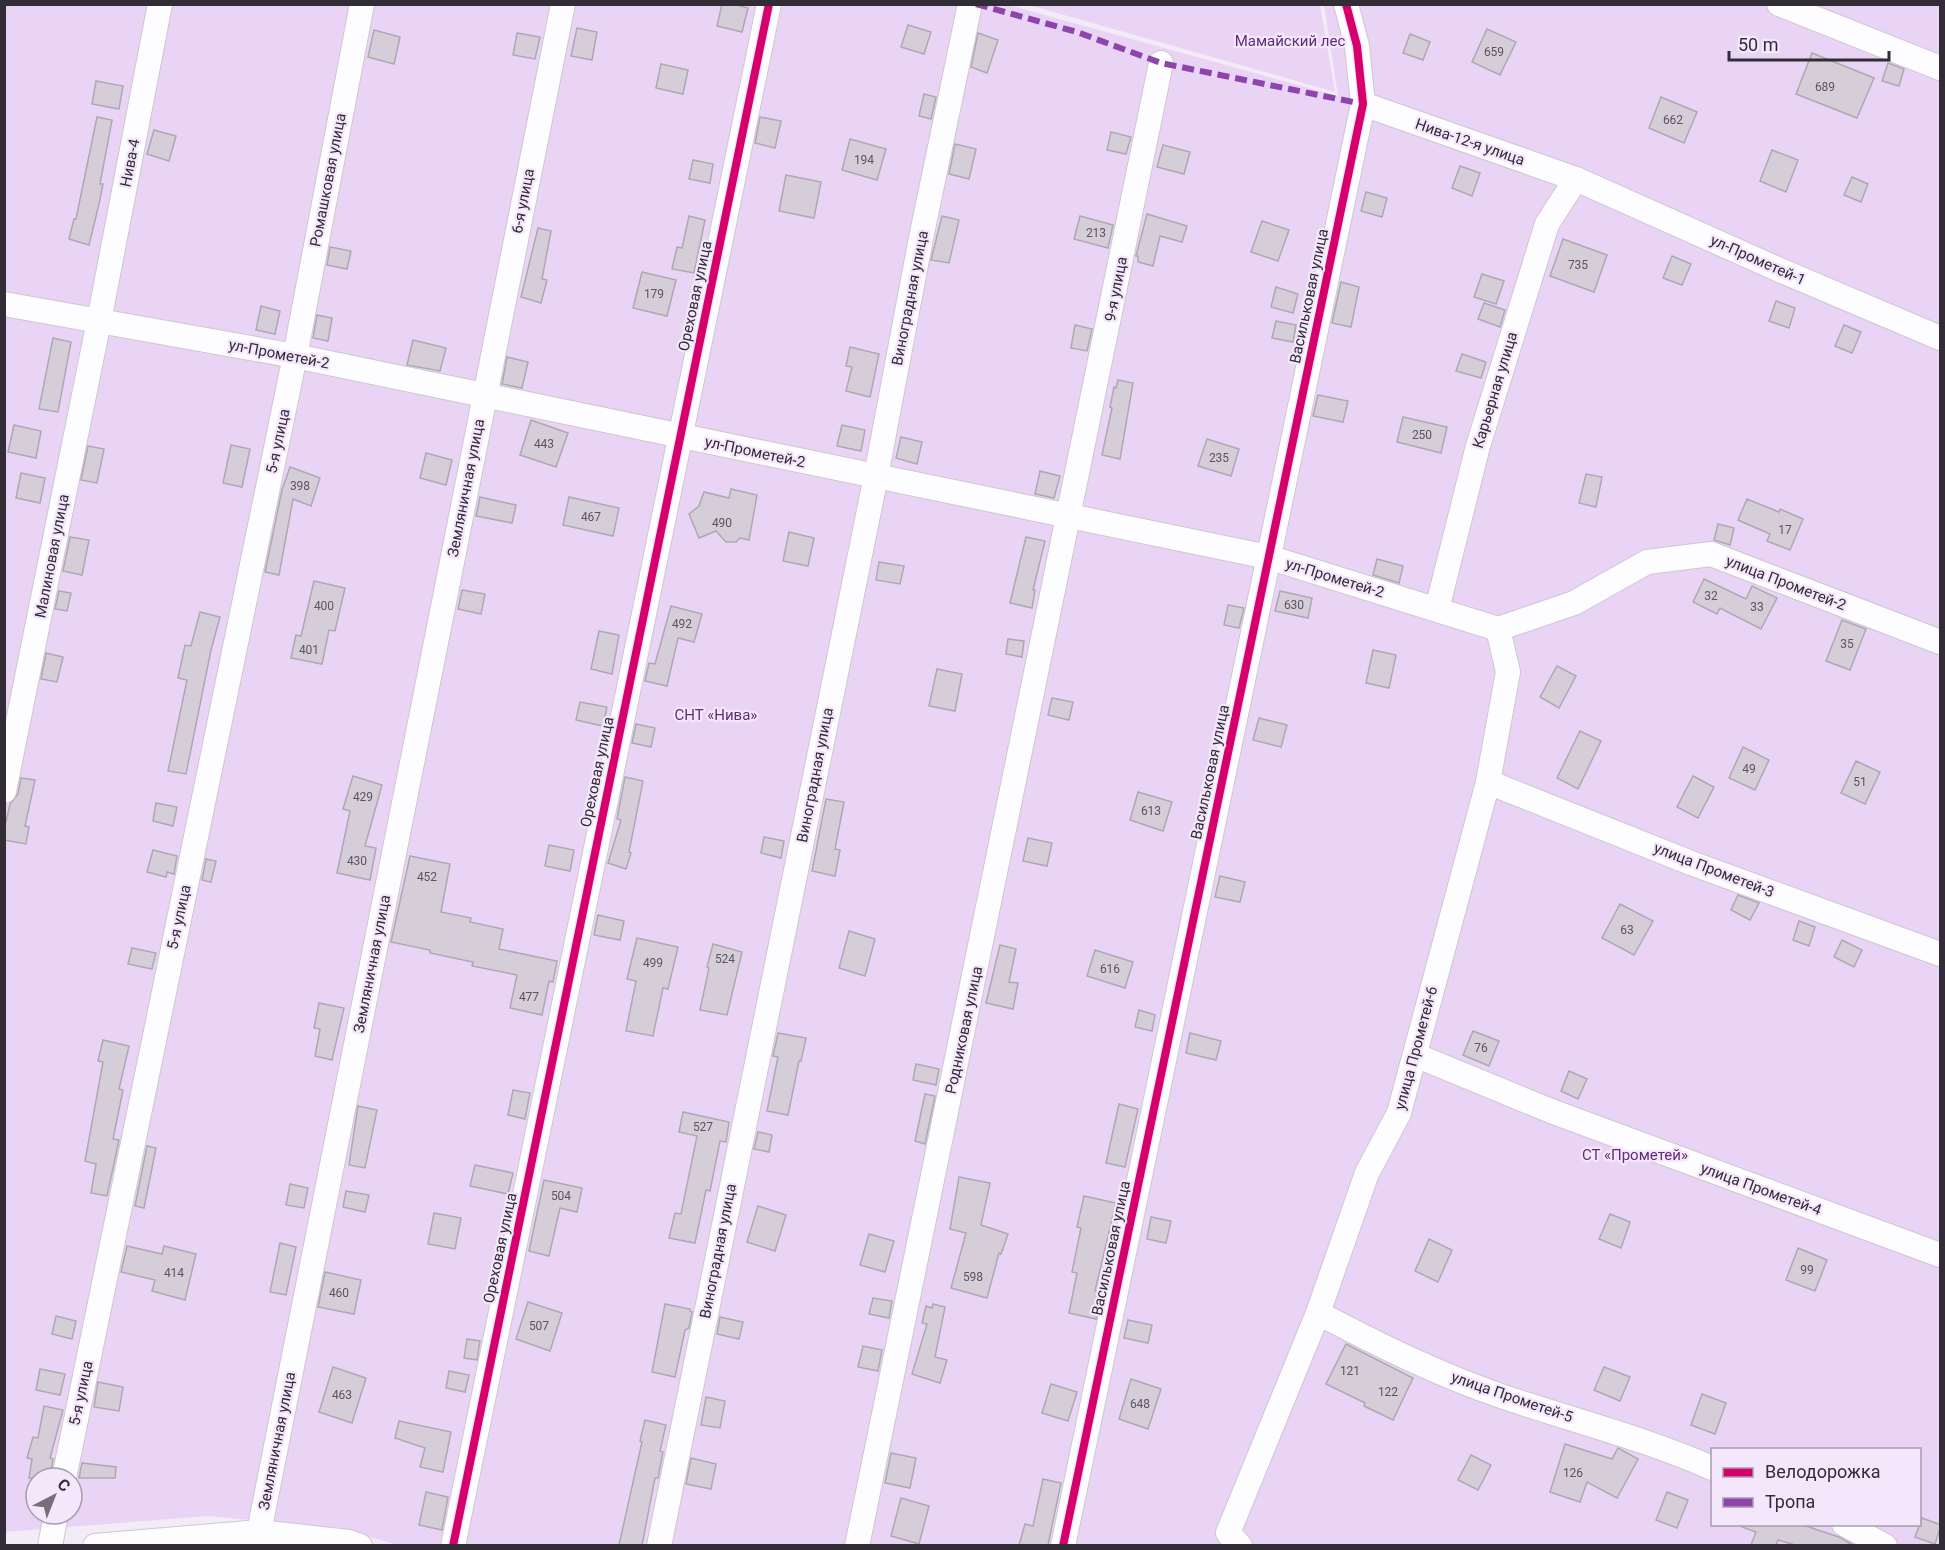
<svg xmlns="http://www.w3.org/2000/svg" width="1945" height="1550" viewBox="0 0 1945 1550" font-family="Roboto,sans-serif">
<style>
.green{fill:#e9d4f5;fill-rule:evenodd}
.building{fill:#d5ced8;stroke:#aea8b2;stroke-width:1.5}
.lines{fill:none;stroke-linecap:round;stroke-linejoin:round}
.minor-casing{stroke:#cec7d1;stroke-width:26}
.minor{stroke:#fdfcfe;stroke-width:24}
.quiet{stroke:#8e44ad;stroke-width:6;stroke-dasharray:12 6;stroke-linecap:butt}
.cycleway-casing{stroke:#f4e7fc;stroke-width:11}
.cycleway{stroke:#d6006c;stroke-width:8}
.labels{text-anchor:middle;stroke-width:4.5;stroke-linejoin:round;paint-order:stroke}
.number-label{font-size:12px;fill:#5b545e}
.park-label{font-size:15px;fill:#602e77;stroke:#f4e7fc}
.street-label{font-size:15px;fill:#322c36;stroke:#f4e7fc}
</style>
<rect width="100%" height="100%" fill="#f3ecf7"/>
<g class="green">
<path d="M5 5H1009L1338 96 1324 5H1940V1545L402 1546 339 1528 208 1516 5 1532ZM1712 1450H1920V1524H1712ZM36 1478H72V1514H36Z"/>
<path d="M1029 5H1320L1335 92Z"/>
</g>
<g class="building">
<path d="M722 4H733L748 8 742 32 717 26Z"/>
<path d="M908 25 931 32 924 54 901 47Z"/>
<path d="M577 28 597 32 592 60 571 56Z"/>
<path d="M1487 29 1516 42 1500 75 1472 62Z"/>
<path d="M374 30 400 37 394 64 368 57Z"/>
<path d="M517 33 540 37 535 59 513 55Z"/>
<path d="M978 33 998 40 987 73 971 67Z"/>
<path d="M1410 34 1430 42 1423 60 1403 53Z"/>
<path d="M1812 53 1874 78 1857 118 1796 94Z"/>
<path d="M1888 63 1904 69 1899 86 1882 81Z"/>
<path d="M661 64 688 70 683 94 656 88Z"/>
<path d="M96 81 123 86 119 109 92 104Z"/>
<path d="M924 94 936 97 931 119 919 116Z"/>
<path d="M1661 97 1697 112 1684 143 1649 128Z"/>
<path d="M97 117 112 120 100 184H103L99 204 89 245 69 239 74 219H76Z"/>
<path d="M760 117 781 121 775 148 755 143Z"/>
<path d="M154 130 176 136 169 161 147 154Z"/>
<path d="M1111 132 1131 137 1126 154 1107 150Z"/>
<path d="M850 139 886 149 877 180 842 170Z"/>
<path d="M955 144 976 149 969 179 949 174Z"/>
<path d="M1163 145 1190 152 1184 174 1157 167Z"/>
<path d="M1772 150 1798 160 1786 192 1760 181Z"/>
<path d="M693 160 713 164 710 183 689 179Z"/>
<path d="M1460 166 1480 173 1472 196 1452 188Z"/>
<path d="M786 175 821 182 814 218 779 211Z"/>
<path d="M1852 177 1868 184 1861 202 1844 195Z"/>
<path d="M1366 192 1387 198 1382 217 1361 211Z"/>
<path d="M1147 214 1187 226 1182 242 1160 236 1153 266 1138 262V256H1136Z"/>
<path d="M689 216 705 220 694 273 672 269 677 247 682 248Z"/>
<path d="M942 216 959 220 949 263 931 260Z"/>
<path d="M1080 216 1113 225 1108 248 1074 239Z"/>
<path d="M1262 221 1289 230 1278 261 1251 252Z"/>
<path d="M538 228 551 231 542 279 547 280 541 303 521 297Z"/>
<path d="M1563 239 1607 255 1594 292 1550 276Z"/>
<path d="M330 247 351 251 347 269 327 265Z"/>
<path d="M1672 256 1691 264 1682 285 1663 278Z"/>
<path d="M642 272 676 280 667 316 633 308Z"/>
<path d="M1482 274 1504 281 1496 304 1474 297Z"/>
<path d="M1341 282 1359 287 1351 327 1332 323Z"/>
<path d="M1276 287 1298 294 1293 313 1271 307Z"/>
<path d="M1776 301 1795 308 1789 328 1769 321Z"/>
<path d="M1484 303 1505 310 1500 327 1478 319Z"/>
<path d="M261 306 280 311 275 334 256 330Z"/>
<path d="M317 315 332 318 328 341 313 338Z"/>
<path d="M1276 321 1296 325 1293 342 1272 338Z"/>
<path d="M1075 325 1092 329 1087 351 1071 348Z"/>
<path d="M1844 325 1861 332 1852 353 1835 346Z"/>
<path d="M53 338 71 342 58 412 39 409Z"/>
<path d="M413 340 446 348 440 371 407 365Z"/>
<path d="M850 347 879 354 870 397 846 391 852 367 846 366Z"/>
<path d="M1462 354 1486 362 1481 378 1456 371Z"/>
<path d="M507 357 528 362 522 388 502 384Z"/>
<path d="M1118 380 1133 383 1120 459 1102 455 1112 408 1110 407 1114 387 1116 388Z"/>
<path d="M1318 395 1348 401 1343 422 1313 416Z"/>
<path d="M1403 417 1447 427 1441 453 1397 442Z"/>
<path d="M531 420 568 433 556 467 520 455Z"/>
<path d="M14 425 41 431 36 458 8 452Z"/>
<path d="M842 425 865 430 861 451 837 446Z"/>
<path d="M901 437 922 442 917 464 896 458Z"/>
<path d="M1207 439 1239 449 1231 476 1198 466Z"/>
<path d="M231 445 250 449 242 487 223 483Z"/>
<path d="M88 446 104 449 97 483 81 480Z"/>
<path d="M426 453 452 460 446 485 420 478Z"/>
<path d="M290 467 320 478 311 506 293 499 279 575 265 572 282 490Z"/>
<path d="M1040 471 1060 476 1054 498 1035 494Z"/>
<path d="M21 473 45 478 40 503 16 498Z"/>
<path d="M1586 474 1602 477 1596 507 1579 503Z"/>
<path d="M731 489 757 495 749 540 740 538 736 542H726L716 531 699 538 689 514 699 506 704 492 729 498Z"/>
<path d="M480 497 516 505 512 523 476 516Z"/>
<path d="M569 497 619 508 613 536 563 525Z"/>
<path d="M1747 499 1779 512 1780 509 1803 519 1790 550 1767 541 1770 534 1738 520Z"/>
<path d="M1718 524 1734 528 1730 545 1714 540Z"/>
<path d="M789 532 814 538 808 566 783 561Z"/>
<path d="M70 537 89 540 82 575 63 571Z"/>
<path d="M1026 537 1045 541 1033 590H1035L1032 608 1010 603Z"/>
<path d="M1377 559 1403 566 1399 583 1373 575Z"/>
<path d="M879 562 904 566 900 584 876 580Z"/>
<path d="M1704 579 1746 599 1752 586 1777 598 1761 629 1720 608 1717 614 1693 602Z"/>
<path d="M314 581 345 588 335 631 329 630 322 664 291 658 296 635 301 636Z"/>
<path d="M462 590 485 594 481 614 458 609Z"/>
<path d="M59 591 71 593 67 611 55 609Z"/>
<path d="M1280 591 1312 598 1308 618 1275 611Z"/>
<path d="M1228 605 1244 608 1239 628 1224 625Z"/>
<path d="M671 606 702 614 694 642 678 638 667 686 645 681 649 663 655 664Z"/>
<path d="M200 612 220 617 211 650 186 774 168 771 187 680 178 678 185 645 191 646Z"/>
<path d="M1842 620 1866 629 1850 670 1826 661Z"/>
<path d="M599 631 619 635 612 674 591 669Z"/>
<path d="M1008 639 1024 641 1022 657 1006 654Z"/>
<path d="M1373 650 1396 655 1389 688 1366 683Z"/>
<path d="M46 653 63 657 57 682 41 679Z"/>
<path d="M1557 666 1576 676 1559 708 1540 697Z"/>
<path d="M937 669 962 674 955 711 929 706Z"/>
<path d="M1052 698 1073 702 1069 720 1048 715Z"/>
<path d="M580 702 607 707 603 726 576 720Z"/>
<path d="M1259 718 1287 725 1281 747 1253 740Z"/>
<path d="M636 724 655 728 651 747 632 743Z"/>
<path d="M1580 731 1601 741 1578 789 1557 778Z"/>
<path d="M1743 747 1769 760 1755 790 1729 778Z"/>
<path d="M1856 761 1880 772 1865 804 1841 793Z"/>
<path d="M353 776 382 785 365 846 376 848 370 880 337 873 350 811 343 809Z"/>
<path d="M1693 776 1714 787 1698 818 1677 807Z"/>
<path d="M625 777 643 781 629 852 631 853 626 869 608 863 621 820 617 819Z"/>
<path d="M21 778 35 780 25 826 29 827 26 844 4 840V822H6L10 804 18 794Z"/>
<path d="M1138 792 1172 802 1163 831 1130 820Z"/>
<path d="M826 799 844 802 835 849 840 850 835 876 812 871Z"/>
<path d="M156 803 177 807 173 826 153 821Z"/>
<path d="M764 837 784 841 781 858 761 853Z"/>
<path d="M1028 838 1052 843 1047 866 1023 861Z"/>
<path d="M549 845 574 850 570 871 545 866Z"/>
<path d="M153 850 177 856 174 874 167 872 166 877 147 872Z"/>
<path d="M410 856 450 864 441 912 471 918 470 922 503 929 499 949 557 961 553 982 549 981 542 1015 510 1008 517 975 472 966 473 962 430 953V950L391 942Z"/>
<path d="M206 859 216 861 211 882 202 880Z"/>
<path d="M1220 876 1245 882 1240 902 1215 897Z"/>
<path d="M1738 895 1759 903 1750 920 1731 910Z"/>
<path d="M1620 904 1653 921 1634 955 1602 938Z"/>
<path d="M598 915 624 921 620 940 594 935Z"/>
<path d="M1799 921 1815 927 1809 946 1793 940Z"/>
<path d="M849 931 875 939 865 976 839 968Z"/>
<path d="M637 938 678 947 668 989 663 988 653 1036 626 1031 636 981 627 979Z"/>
<path d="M1842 940 1862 950 1854 967 1834 957Z"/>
<path d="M713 944 742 952 727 1015 700 1010 709 968 707 967Z"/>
<path d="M1000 945 1016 949 1009 982 1018 983 1013 1009 986 1003Z"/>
<path d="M132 948 156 953 152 969 128 964Z"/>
<path d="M1095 950 1133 962 1125 988 1087 976Z"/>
<path d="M319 1003 344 1008 332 1060 315 1056 320 1029 314 1028Z"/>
<path d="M1139 1010 1155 1015 1152 1031 1135 1027Z"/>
<path d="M1473 1031 1499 1041 1489 1066 1463 1055Z"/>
<path d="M778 1033 806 1038 801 1061H799L788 1115 767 1111 778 1057 773 1056Z"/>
<path d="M1190 1033 1221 1041 1216 1060 1186 1053Z"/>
<path d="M103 1040 129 1046 119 1089 123 1090 113 1139 119 1140 107 1196 91 1193 96 1164 85 1161 103 1062 98 1061Z"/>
<path d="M916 1064 939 1069 936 1085 913 1080Z"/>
<path d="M1569 1071 1587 1079 1578 1099 1561 1091Z"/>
<path d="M513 1090 530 1093 525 1119 508 1115Z"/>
<path d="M925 1094 935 1096 925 1144 915 1141Z"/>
<path d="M1119 1104 1138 1109 1125 1167 1106 1163Z"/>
<path d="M358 1106 377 1110 365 1168 349 1165Z"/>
<path d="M683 1112 729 1122 726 1142 720 1141 710 1191 706 1190 695 1243 669 1238 675 1213 681 1214 697 1136 679 1132Z"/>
<path d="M758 1132 772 1135 769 1152 754 1149Z"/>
<path d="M147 1146 156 1148 144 1208 135 1206Z"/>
<path d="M475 1165 513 1173 508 1194 470 1186Z"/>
<path d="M959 1177 990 1183 981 1225 1008 1234 1001 1254 999 1253 987 1298 951 1288 966 1233 950 1229Z"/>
<path d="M544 1180 582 1188 577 1212 560 1208 549 1256 529 1251Z"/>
<path d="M290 1184 308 1188 304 1208 286 1205Z"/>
<path d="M346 1191 369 1195 365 1212 343 1207Z"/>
<path d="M1084 1196 1116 1203 1095 1291 1101 1292 1096 1319 1069 1313 1077 1273 1072 1272 1081 1228 1077 1227Z"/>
<path d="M758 1206 786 1215 775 1251 747 1242Z"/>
<path d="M434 1213 461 1218 455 1249 428 1244Z"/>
<path d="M1610 1214 1630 1222 1621 1248 1599 1239Z"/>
<path d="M1151 1217 1171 1221 1166 1243 1147 1239Z"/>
<path d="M869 1234 894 1241 885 1272 860 1265Z"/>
<path d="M1429 1239 1452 1250 1438 1282 1415 1271Z"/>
<path d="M280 1243 296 1247 286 1295 270 1292Z"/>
<path d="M127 1246 162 1254 164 1246 196 1254 185 1300 152 1291 155 1280 121 1272Z"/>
<path d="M1798 1248 1827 1260 1815 1291 1786 1280Z"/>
<path d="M325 1272 361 1280 354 1314 318 1307Z"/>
<path d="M873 1298 892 1301 889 1318 869 1314Z"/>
<path d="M528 1302 562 1313 550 1351 516 1339Z"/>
<path d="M665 1304 690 1309V1311L692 1312 689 1328 685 1330 675 1377 652 1372Z"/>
<path d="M933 1304 945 1307 935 1357 947 1360 940 1383 912 1374 927 1324 922 1323 926 1306 932 1308Z"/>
<path d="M56 1316 76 1321 72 1339 52 1334Z"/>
<path d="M720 1317 743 1322 739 1339 717 1334Z"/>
<path d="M1128 1320 1152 1325 1148 1343 1124 1338Z"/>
<path d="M467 1339 480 1341 477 1360 464 1358Z"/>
<path d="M1346 1344 1413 1378 1393 1420 1364 1406 1365 1403 1326 1384Z"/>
<path d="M863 1346 882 1350 878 1371 858 1367Z"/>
<path d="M333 1367 366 1378 352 1423 319 1412Z"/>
<path d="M1604 1367 1630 1377 1620 1401 1594 1390Z"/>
<path d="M40 1369 65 1374 60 1395 36 1390Z"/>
<path d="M449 1371 469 1375 465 1392 446 1388Z"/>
<path d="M1131 1379 1161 1389 1148 1429 1119 1419Z"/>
<path d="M98 1382 123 1387 119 1411 94 1407Z"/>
<path d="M1051 1384 1077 1392 1068 1421 1042 1413Z"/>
<path d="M1702 1394 1726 1403 1715 1434 1691 1425Z"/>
<path d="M706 1397 725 1401 720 1428 701 1425Z"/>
<path d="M44 1406 63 1410 50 1458 53 1459 50 1478H29L32 1459 27 1458 33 1437 38 1438Z"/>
<path d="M645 1420 666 1425 660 1451 663 1452 658 1478H655L642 1545H619L642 1442 640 1441Z"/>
<path d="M399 1421 451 1432 443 1472 420 1467 425 1448 395 1438Z"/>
<path d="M1565 1444 1612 1459 1618 1448 1638 1459 1617 1498 1587 1482 1580 1502 1550 1492Z"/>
<path d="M891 1453 916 1458 910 1488 885 1483Z"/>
<path d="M1471 1455 1491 1465 1478 1490 1458 1480Z"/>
<path d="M691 1458 716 1464 711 1489 686 1484Z"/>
<path d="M82 1463 116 1467 115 1478H79Z"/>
<path d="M1043 1479 1061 1483 1048 1545H1019L1025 1524 1033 1526Z"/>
<path d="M426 1492 448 1497 442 1530 419 1525Z"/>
<path d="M1667 1492 1688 1500 1677 1528 1656 1520Z"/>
<path d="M901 1498 929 1506 919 1544 891 1536Z"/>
<path d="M1922 1518 1941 1525 1935 1544 1915 1537Z"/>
<path d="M1742 1524H1800L1839 1537 1853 1545H1795L1778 1540 1776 1545H1751L1756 1532 1742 1527Z"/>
</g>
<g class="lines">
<defs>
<g id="minor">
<path d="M1779 4 1940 68"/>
<path d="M1363 104 1576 179 1782 271 1940 338"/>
<path d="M4 304 295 356 1268 557 1498 629"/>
<path d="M1437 609 1478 446 1547 224 1576 179"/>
<path d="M1498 629 1574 603 1647 562 1711 554 1940 642"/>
<path d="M1488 782 1691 863 1940 954"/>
<path d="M4 791 99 321 160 4"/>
<path d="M1415 1055 1551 1111 1940 1255"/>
<path d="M1318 1313C1377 1344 1437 1374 1501 1396 1571 1420 1644 1438 1712 1468"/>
<path d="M64 1478 295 356 362 4"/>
<path d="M1844 1524 1885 1546"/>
<path d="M259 1532 563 4"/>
<path d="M50 1546 56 1514"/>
<path d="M95 1546 259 1532 349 1542 360 1546"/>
<path d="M453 1546 769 4"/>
<path d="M659 1546 876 476 921 238 970 4"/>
<path d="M857 1546 1161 63"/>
<path d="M1063 1546 1363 104 1357 46 1346 4"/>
<path d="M1240 1546 1228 1533 1318 1313 1367 1173 1399 1113 1488 782 1508 672 1498 629"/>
</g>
</defs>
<use href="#minor" class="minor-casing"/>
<use href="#minor" class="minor"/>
<path class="quiet" d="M976 4 1077 32 1161 63 1363 104"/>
<defs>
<g id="cycleway">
<path d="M453 1546 769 4"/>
<path d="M1063 1546 1363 104 1357 46 1346 4"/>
</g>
</defs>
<use href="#cycleway" class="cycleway-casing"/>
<use href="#cycleway" class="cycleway"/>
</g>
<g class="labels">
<g class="number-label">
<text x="1494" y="56">659</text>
<text x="1825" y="91">689</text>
<text x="1673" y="124">662</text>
<text x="864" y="164">194</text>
<text x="1096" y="237">213</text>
<text x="1578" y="269">735</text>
<text x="654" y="298">179</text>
<text x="1422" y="439">250</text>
<text x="544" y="448">443</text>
<text x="1219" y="462">235</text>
<text x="300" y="490">398</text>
<text x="591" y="521">467</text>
<text x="722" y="527">490</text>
<text x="1785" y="534">17</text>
<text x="1711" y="600">32</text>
<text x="1294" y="609">630</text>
<text x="324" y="610">400</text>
<text x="1757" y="611">33</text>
<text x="682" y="628">492</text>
<text x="1847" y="648">35</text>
<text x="309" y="654">401</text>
<text x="1749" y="773">49</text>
<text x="1860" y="786">51</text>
<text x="363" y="801">429</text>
<text x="1151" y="815">613</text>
<text x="357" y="865">430</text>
<text x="427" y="881">452</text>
<text x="1627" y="934">63</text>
<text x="725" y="963">524</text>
<text x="653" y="967">499</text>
<text x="1110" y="973">616</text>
<text x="529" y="1001">477</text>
<text x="1481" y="1052">76</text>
<text x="703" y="1131">527</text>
<text x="561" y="1200">504</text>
<text x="1807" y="1274">99</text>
<text x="174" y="1277">414</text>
<text x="973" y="1281">598</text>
<text x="339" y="1297">460</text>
<text x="539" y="1330">507</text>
<text x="1350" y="1375">121</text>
<text x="1388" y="1396">122</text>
<text x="342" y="1399">463</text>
<text x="1140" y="1408">648</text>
<text x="1573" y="1477">126</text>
</g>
<g class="park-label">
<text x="1290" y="46">Мамайский лес</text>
<text x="716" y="720">СНТ «Нива»</text>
<text x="1635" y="1160">СТ «Прометей»</text>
</g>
<g class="street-label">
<text transform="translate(1470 142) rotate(19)" y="5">Нива-12-я улица</text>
<text transform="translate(130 163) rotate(-79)" y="5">Нива-4</text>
<text transform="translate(328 180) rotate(-79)" y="5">Ромашковая улица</text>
<text transform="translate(523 201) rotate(-79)" y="5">6-я улица</text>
<text transform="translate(1758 260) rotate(24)" y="5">ул-Прометей-1</text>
<text transform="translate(1116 289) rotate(-79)" y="5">9-я улица</text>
<text transform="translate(695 296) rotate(-78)" y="5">Ореховая улица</text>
<text transform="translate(1309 296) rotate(-78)" y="5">Васильковая улица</text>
<text transform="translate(910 298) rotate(-79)" y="5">Виноградная улица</text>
<text transform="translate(279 354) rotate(11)" y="5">ул-Прометей-2</text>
<text transform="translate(1495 390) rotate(-73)" y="5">Карьерная улица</text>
<text transform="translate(278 441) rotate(-78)" y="5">5-я улица</text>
<text transform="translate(755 452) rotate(12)" y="5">ул-Прометей-2</text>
<text transform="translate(466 488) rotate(-79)" y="5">Земляничная улица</text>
<text transform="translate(52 556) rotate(-79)" y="5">Малиновая улица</text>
<text transform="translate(1335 578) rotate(17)" y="5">ул-Прометей-2</text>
<text transform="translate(1786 583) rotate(21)" y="5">улица Прометей-2</text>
<text transform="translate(597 772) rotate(-78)" y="5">Ореховая улица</text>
<text transform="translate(1210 772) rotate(-78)" y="5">Васильковая улица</text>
<text transform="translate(815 775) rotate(-79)" y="5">Виноградная улица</text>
<text transform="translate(1714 870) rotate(21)" y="5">улица Прометей-3</text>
<text transform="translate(179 917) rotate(-78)" y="5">5-я улица</text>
<text transform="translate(372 964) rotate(-79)" y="5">Земляничная улица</text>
<text transform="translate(964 1030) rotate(-78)" y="5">Родниковая улица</text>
<text transform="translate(1416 1048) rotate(-75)" y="5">улица Прометей-6</text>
<text transform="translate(1761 1189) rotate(20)" y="5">улица Прометей-4</text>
<text transform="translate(500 1248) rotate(-78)" y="5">Ореховая улица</text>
<text transform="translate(1111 1248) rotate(-78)" y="5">Васильковая улица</text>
<text transform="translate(718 1251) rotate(-79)" y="5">Виноградная улица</text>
<text transform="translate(81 1393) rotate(-78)" y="5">5-я улица</text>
<text transform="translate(1512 1397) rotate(19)" y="5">улица Прометей-5</text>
<text transform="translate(277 1441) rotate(-79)" y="5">Земляничная улица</text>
</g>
</g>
<rect width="1945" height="1550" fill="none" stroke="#322c36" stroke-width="12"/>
<rect x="1711" y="1448" width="210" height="78" fill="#f4e7fc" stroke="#a69cad" stroke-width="1.5"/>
<rect x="1723" y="1468" width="30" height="9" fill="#d6006c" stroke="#a69cad" stroke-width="1.5"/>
<text x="1765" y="1478" font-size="18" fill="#322c36">Велодорожка</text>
<rect x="1723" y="1498" width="30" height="9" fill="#8e44ad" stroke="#a69cad" stroke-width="1.5"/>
<text x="1765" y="1508" font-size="18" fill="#322c36">Тропа</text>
<g transform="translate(54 1496) rotate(42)"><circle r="28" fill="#f4e7fc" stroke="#a69cad" stroke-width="1.5"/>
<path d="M0-4.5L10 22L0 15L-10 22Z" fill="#766f7a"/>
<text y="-9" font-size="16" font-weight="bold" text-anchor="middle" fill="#322c36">С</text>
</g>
<path d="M1729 51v9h160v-9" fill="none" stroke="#322c36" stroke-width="3"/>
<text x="1738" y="51" font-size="18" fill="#322c36" stroke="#f4e7fc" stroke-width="4.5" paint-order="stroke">50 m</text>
</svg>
